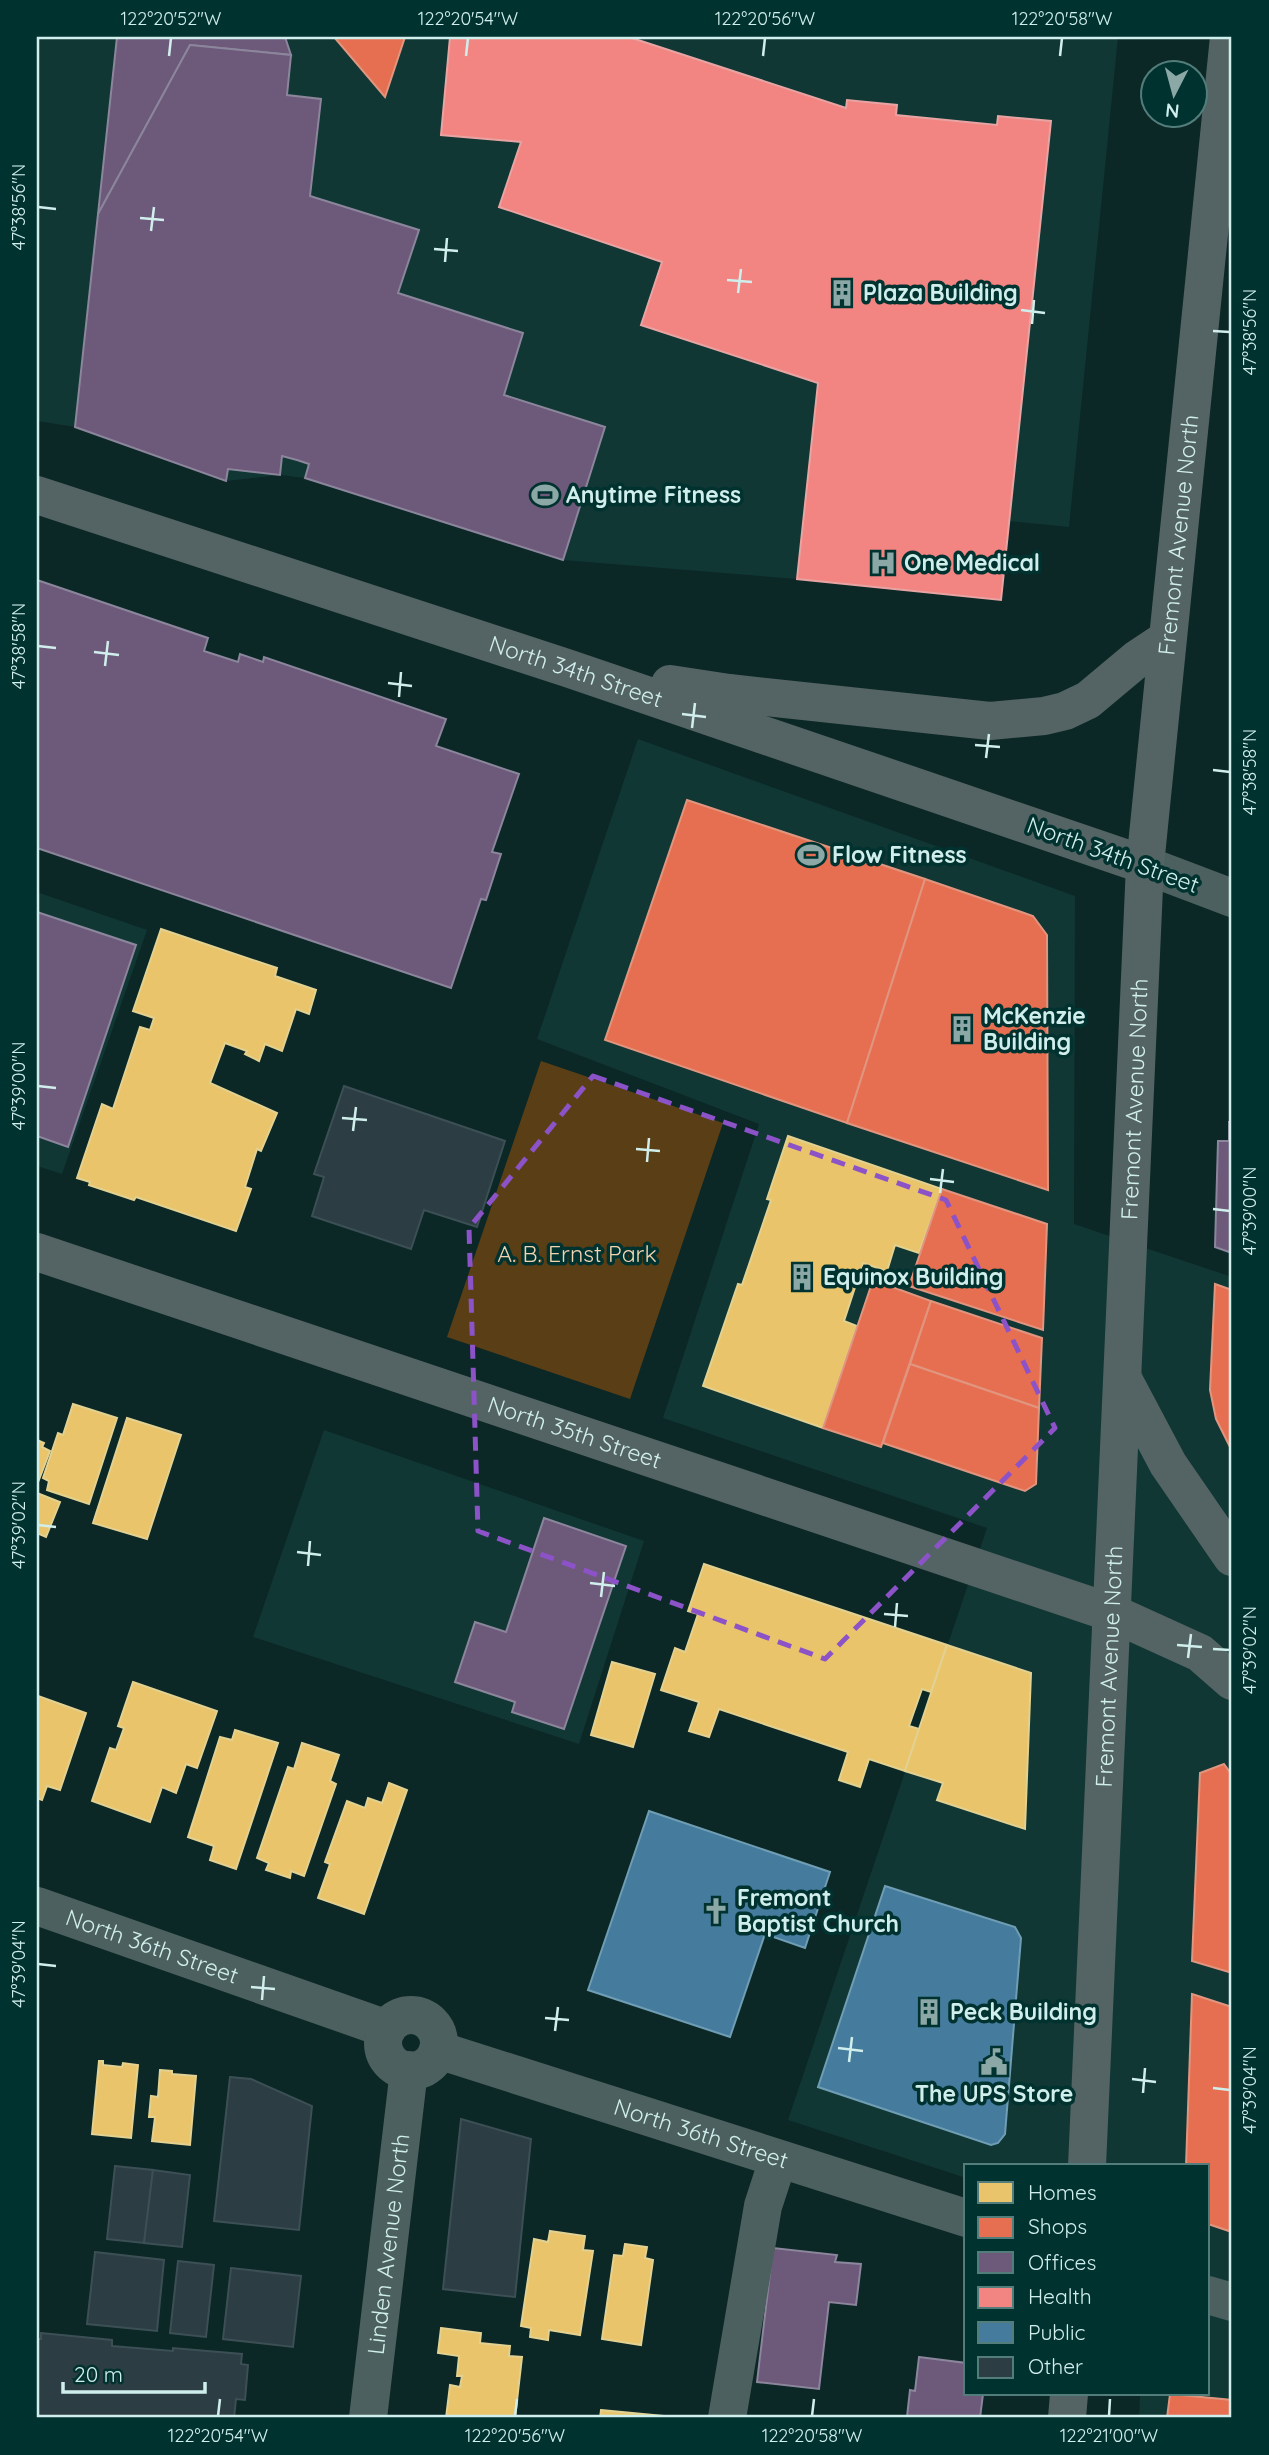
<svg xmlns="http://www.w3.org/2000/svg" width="1269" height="2455" viewBox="0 0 1269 2455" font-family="Quicksand,sans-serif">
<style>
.built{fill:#113735}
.green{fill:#5a3f16}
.homes{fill:#e9c46a;stroke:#e2d191;stroke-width:2}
.shops{fill:#e76f51;stroke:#e0957f;stroke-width:2}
.offices{fill:#6d597a;stroke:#8b869c;stroke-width:2}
.health{fill:#f28482;stroke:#e8a4a2;stroke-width:2}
.public{fill:#457b9d;stroke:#6f9eb4;stroke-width:2}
.building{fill:#2c3e44;stroke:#3c4f55;stroke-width:2}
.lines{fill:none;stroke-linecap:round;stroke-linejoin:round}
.street{stroke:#4b605f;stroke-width:38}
.secondary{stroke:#546464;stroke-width:38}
.marked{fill:none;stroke:#8c53c8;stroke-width:5;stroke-dasharray:14 9;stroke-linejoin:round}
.ticks{fill:none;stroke:#d0eeeb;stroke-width:2.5}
.labels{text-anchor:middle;stroke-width:7;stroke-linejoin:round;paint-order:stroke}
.poi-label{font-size:23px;font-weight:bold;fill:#d0eeeb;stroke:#003230;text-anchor:start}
.street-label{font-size:23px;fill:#d0eeeb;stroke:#003230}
.park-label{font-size:23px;fill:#f3d4b0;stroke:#003230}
.neatline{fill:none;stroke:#d0eeeb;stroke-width:2.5}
.ticks-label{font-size:18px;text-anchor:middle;fill:#d0eeeb}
</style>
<rect width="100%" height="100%" fill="#0b2726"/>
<g class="built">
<path d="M37 37H1118L1069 527 1009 521 1001 600 797 579 563 560 305 478 280 475 226 481 75 427 37 421Z"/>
<path d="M638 739 1075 896 1074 1224 1232 1277V2418H1139L1140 2394H1208V2166H966V2178L788 2120 987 1528 663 1418 759 1124 537 1039Z"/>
<path d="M37 892 147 930 62 1174 37 1166Z"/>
<path d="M324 1430 644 1541 579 1744 253 1637Z"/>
</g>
<path class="green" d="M541 1061 723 1123 630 1399 447 1337Z"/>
<g class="homes">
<path d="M161 929 277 968 275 976 316 990 309 1014 296 1009 282 1051 265 1044 259 1061 245 1054 247 1051 225 1043 210 1083 277 1113 261 1151 257 1149 245 1187 251 1189 236 1231 136 1197 134 1200 89 1185 90 1182 77 1178 102 1104 113 1109 140 1027 150 1030 154 1018 133 1011Z"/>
<path d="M788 1136 942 1189 919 1253 895 1245 887 1271 863 1263 844 1321 857 1326 823 1428 703 1386 738 1284 742 1285 771 1200 767 1199Z"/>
<path d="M73 1404 117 1418 89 1504 47 1490 49 1481 43 1478 58 1433 63 1435Z"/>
<path d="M127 1418 181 1435 147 1539 93 1523Z"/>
<path d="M37 1440 44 1443 42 1447 50 1451 37 1485Z"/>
<path d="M37 1493 60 1502 46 1537 37 1533Z"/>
<path d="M704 1564 947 1645 931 1692 922 1689 909 1726 919 1729 905 1771 869 1759 860 1787 839 1780 848 1752 719 1709 709 1737 689 1731 699 1702 661 1690 675 1648 685 1652 698 1614 688 1611Z"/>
<path d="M947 1645 1031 1673 1025 1829 937 1800 943 1783 905 1771Z"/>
<path d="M612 1662 655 1674 633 1747 591 1735Z"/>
<path d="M133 1682 217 1711 197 1768 186 1764 176 1793 162 1787 150 1822 92 1801 110 1748 116 1750 124 1728 118 1726Z"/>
<path d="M38 1696 86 1713 60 1790 47 1786 42 1800 37 1798Z"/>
<path d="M235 1730 278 1743 236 1869 210 1860 214 1846 188 1837 220 1737 232 1740Z"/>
<path d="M302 1743 339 1755 330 1781 336 1784 304 1876 291 1871 290 1878 266 1870 269 1863 257 1858 288 1767 294 1769Z"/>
<path d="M389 1783 407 1790 364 1914 318 1898 330 1864 325 1862 347 1801 365 1808 368 1798 382 1803Z"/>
<path d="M99 2061H103V2065L122 2067 123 2063 138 2065 131 2138 92 2134Z"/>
<path d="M160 2070 172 2071V2074L196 2076 190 2145 152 2141 155 2117H149L151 2096 158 2097Z"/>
<path d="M550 2231 585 2236 583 2250 593 2251 580 2335 549 2330 548 2340 530 2337 531 2328 521 2326 534 2239 548 2242Z"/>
<path d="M625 2244 647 2247 645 2258 653 2260 641 2345 602 2339 614 2255 623 2256Z"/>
<path d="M441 2328 481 2333 480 2343 510 2346 509 2356 522 2357 515 2418H446L450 2385 460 2387 462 2376H457L459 2356 438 2353Z"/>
<path d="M601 2410 663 2416V2418H600Z"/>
</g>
<g class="shops">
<path d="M334 37H405L385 97Z"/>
<path d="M687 800 925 879 847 1123 605 1040Z"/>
<path d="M925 879 1033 916 1047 935 1048 1190 847 1123Z"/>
<path d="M942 1189 1047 1224 1043 1330 909 1286Z"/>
<path d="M873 1280 931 1301 881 1447 823 1428Z"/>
<path d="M1215 1284 1232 1290V1451L1216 1419 1210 1390Z"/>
<path d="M931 1301 1042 1338 1039 1408 910 1364Z"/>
<path d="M910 1364 1039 1408 1036 1484 1025 1491 883 1443Z"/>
<path d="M1224 1764 1232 1775V1973L1192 1961 1200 1773Z"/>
<path d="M1192 1994 1232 2007V2232L1208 2224V2166H1186Z"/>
<path d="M1170 2394 1232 2400V2418H1167Z"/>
</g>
<g class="offices">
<path d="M117 37H285L291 55 190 45 98 214Z"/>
<path d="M190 45 291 55 287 95 321 99 310 196 419 230 398 293 523 333 504 395 605 427 563 560 305 478 309 464 297 460 282 456 280 475 228 469 226 481 75 427 98 214Z"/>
<path d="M37 580 208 638 204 651 238 662 240 654 263 662 264 657 446 719 436 746 519 774 492 852 501 854 486 900 481 899 451 988 37 848Z"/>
<path d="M37 912 136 945 68 1147 37 1136Z"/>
<path d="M1229 1122H1232V1253L1215 1247 1218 1141H1229Z"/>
<path d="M544 1518 626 1546 564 1729 512 1712 515 1702 455 1682 475 1622 506 1632Z"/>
<path d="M773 2248 837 2255 835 2262 861 2264 856 2305 829 2302 819 2389 757 2382Z"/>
<path d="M919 2357 966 2363V2394H983L980 2418 907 2417 910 2390 915 2391Z"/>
</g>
<path class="health" d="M450 37H629L846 108 847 100 897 105 896 115 997 125 998 116 1051 121 1001 600 797 579 818 383 641 325 662 262 499 207 521 142 441 135Z"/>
<g class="public">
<path d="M649 1811 830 1872 805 1948 765 1934 730 2037 588 1990Z"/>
<path d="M885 1886 1015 1927 1021 1938 1005 2134 998 2143 991 2145 818 2087Z"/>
</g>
<g class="building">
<path d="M344 1086 505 1141 477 1227 424 1210 411 1249 312 1216 324 1177 314 1174Z"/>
<path d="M230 2077 251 2079 312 2106 299 2230 214 2221Z"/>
<path d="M461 2119 531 2139 515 2297 443 2289Z"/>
<path d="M115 2166 153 2170 144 2243 107 2239Z"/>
<path d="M153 2170 190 2175 182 2247 144 2243Z"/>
<path d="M95 2252 164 2260 157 2331 87 2324Z"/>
<path d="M178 2261 214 2265 206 2337 170 2333Z"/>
<path d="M231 2268 301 2276 293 2347 223 2339Z"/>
<path d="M41 2333 112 2340V2346L173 2351V2348L242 2354 241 2364 248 2365 245 2400 236 2399 234 2418H37V2339H41Z"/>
</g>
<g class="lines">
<g class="street">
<path d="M1145 865 1232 898"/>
<path id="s1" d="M37 1906 387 2029"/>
<circle cx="411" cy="2043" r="28"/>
<path id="s2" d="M438 2050 966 2218"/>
<path d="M1208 2295 1232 2302"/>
<path id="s3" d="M368 2418 409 2070"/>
<path d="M727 2418 763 2206 778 2160"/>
</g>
<g class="secondary">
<path id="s4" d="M37 495 567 668 1145 865"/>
<path d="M670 684 729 693 990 721 1044 716 1065 711 1088 700 1137 659 1167 639"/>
<path id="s5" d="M37 1252 1112 1613 1200 1653 1232 1681"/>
<path d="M1124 1381 1168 1464 1232 1557"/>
<path id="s6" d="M1087 2166 1145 865 1229 37"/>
<path d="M1067 2418 1069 2394"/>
</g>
</g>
<path class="marked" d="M593 1076 946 1200 1055 1428 825 1659 478 1531 469 1228Z"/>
<path class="ticks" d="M169 56 171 38M466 56 468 38M763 56 765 38M1060 56 1062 38M38 207 56 209M140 218 164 220M151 231 154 207M434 249 458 251M445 262 447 238M727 280 752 282M738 293 741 269M1021 310 1045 313M1032 324 1034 300M1213 331 1230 332M38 646 56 648M94 652 119 655M105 666 108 641M388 683 412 686M399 697 401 672M682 714 706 717M692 728 695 703M975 745 1000 747M986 758 989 734M1213 770 1230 772M38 1086 56 1088M342 1118 367 1120M353 1131 356 1107M636 1149 660 1151M647 1162 649 1138M930 1179 954 1182M940 1193 943 1169M1213 1209 1230 1211M38 1525 56 1527M297 1552 321 1555M308 1566 310 1541M590 1583 615 1586M601 1597 604 1572M884 1614 908 1616M895 1627 897 1603M1177 1645 1202 1647M1213 1649 1230 1650M1188 1658 1191 1634M38 1964 56 1966M251 1987 275 1989M262 2000 264 1976M545 2018 569 2020M555 2031 558 2007M838 2048 863 2051M849 2062 852 2037M1132 2079 1156 2082M1213 2088 1230 2090M1143 2093 1145 2068M218 2416 220 2399M515 2416 517 2399M812 2416 814 2399M1109 2416 1110 2399"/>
<defs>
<symbol id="building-bare" viewBox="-9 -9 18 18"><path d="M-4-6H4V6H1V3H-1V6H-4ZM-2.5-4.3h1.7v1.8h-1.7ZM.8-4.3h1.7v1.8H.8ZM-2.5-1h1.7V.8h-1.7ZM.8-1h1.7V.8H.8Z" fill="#8ba8a6" stroke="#003230" stroke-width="2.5" paint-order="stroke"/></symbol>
<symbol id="stadium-bare" viewBox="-9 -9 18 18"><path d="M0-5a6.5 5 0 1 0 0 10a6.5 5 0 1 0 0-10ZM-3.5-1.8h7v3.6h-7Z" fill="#8ba8a6" stroke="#003230" stroke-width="2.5" paint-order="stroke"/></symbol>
<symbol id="hospital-bare" viewBox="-9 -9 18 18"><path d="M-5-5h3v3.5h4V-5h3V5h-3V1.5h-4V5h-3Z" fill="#8ba8a6" stroke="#003230" stroke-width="2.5" paint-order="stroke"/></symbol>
<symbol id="church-bare" viewBox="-9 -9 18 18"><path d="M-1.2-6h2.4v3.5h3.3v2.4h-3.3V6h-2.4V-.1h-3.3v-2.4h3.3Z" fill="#8ba8a6" stroke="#003230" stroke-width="2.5" paint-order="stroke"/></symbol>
<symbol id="civic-bare" viewBox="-9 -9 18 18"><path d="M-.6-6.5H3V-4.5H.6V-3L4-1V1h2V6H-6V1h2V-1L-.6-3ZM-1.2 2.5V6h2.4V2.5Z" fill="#8ba8a6" stroke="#003230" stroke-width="2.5" paint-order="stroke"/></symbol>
</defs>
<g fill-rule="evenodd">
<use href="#building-bare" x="823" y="274" width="38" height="38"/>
<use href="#stadium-bare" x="526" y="476" width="38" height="38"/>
<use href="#hospital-bare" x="864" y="544" width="38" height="38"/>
<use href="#stadium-bare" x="792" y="836" width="38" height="38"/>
<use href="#building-bare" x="943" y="1010" width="38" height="38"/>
<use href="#building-bare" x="783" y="1258" width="38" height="38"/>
<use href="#church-bare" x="697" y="1892" width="38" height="38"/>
<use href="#building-bare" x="910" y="1993" width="38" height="38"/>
<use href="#civic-bare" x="975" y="2043" width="38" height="38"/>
</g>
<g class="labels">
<g class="poi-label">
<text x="863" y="301">Plaza Building</text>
<text x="566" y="503">Anytime Fitness</text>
<text x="904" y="571">One Medical</text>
<text x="832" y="863">Flow Fitness</text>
<text x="983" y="1024">McKenzie<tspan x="983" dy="26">Building</tspan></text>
<text x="823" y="1285">Equinox Building</text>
<text x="737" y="1906">Fremont<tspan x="737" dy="26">Baptist Church</tspan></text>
<text x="950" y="2020">Peck Building</text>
<text x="994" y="2102" text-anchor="middle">The UPS Store</text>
</g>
<g class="street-label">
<text dy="8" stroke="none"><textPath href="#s6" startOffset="1634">Fremont Avenue North</textPath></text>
<text dy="8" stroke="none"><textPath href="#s4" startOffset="567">North 34th Street</textPath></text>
<text transform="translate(1113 855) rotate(20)" y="8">North 34th Street</text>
<text dy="8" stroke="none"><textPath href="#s6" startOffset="1068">Fremont Avenue North</textPath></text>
<text dy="8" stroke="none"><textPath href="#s5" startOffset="567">North 35th Street</textPath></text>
<text dy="8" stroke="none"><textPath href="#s6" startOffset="500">Fremont Avenue North</textPath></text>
<text dy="8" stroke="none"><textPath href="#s1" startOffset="122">North 36th Street</textPath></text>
<text dy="8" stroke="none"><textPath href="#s2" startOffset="276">North 36th Street</textPath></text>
<text dy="8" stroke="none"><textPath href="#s3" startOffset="175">Linden Avenue North</textPath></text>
</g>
<g class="park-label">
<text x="577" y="1262">A. B. Ernst Park</text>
</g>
</g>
<rect width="1269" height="2455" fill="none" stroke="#003230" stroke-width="77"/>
<rect x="964" y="2164" width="245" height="231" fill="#003230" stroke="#537d7b" stroke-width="2"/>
<rect x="978" y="2182" width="35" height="21" fill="#e9c46a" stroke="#537d7b" stroke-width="2"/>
<text x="1028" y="2200" font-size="21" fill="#d0eeeb">Homes</text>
<rect x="978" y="2217" width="35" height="21" fill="#e76f51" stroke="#537d7b" stroke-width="2"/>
<text x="1028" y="2234" font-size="21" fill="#d0eeeb">Shops</text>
<rect x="978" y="2252" width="35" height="21" fill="#6d597a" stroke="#537d7b" stroke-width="2"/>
<text x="1028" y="2270" font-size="21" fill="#d0eeeb">Offices</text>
<rect x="978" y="2287" width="35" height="21" fill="#f28482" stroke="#537d7b" stroke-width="2"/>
<text x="1028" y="2304" font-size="21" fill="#d0eeeb">Health</text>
<rect x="978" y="2322" width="35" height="21" fill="#457b9d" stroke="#537d7b" stroke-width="2"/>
<text x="1028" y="2340" font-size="21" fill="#d0eeeb">Public</text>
<rect x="978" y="2357" width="35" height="21" fill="#2c3e44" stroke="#537d7b" stroke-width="2"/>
<text x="1028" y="2374" font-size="21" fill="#d0eeeb">Other</text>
<g transform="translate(1174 94) rotate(186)"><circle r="33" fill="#003230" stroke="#537d7b" stroke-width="2"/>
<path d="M0-5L12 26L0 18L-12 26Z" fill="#8ba8a6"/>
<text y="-10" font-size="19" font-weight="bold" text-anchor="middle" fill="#d0eeeb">N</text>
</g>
<path d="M63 2382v10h142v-10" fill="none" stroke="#d0eeeb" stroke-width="3.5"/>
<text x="74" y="2382" font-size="21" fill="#d0eeeb" stroke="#003230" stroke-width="5" paint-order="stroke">20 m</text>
<rect x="38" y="38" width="1192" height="2378" class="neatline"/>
<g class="ticks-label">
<text x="171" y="25">122°20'52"W</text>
<text x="468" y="25">122°20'54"W</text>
<text x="765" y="25">122°20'56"W</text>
<text x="1062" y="25">122°20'58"W</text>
<text transform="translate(19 207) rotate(-90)" y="6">47°38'56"N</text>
<text transform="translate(1250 332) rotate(-90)" y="6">47°38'56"N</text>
<text transform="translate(19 646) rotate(-90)" y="6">47°38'58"N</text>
<text transform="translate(1250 772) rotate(-90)" y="6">47°38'58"N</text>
<text transform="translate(19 1086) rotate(-90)" y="6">47°39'00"N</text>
<text transform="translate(1250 1211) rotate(-90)" y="6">47°39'00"N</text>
<text transform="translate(19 1525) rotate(-90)" y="6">47°39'02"N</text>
<text transform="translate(1250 1650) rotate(-90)" y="6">47°39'02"N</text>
<text transform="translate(19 1964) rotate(-90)" y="6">47°39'04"N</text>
<text transform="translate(1250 2090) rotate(-90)" y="6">47°39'04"N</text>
<text x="218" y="2442">122°20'54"W</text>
<text x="515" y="2442">122°20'56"W</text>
<text x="812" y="2442">122°20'58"W</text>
<text x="1109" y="2442">122°21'00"W</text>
</g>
</svg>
